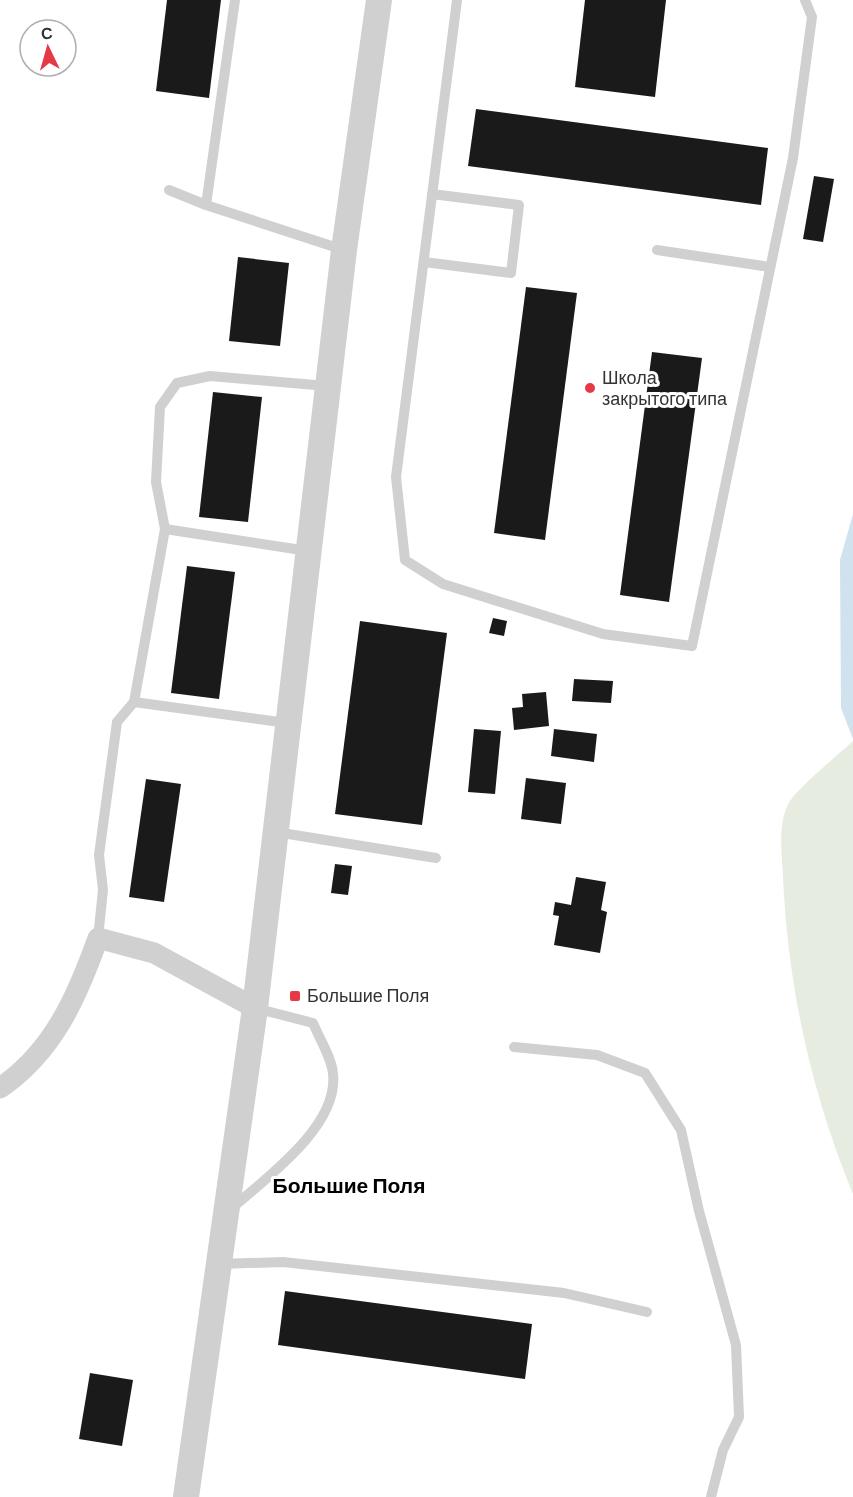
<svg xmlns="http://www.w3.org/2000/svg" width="853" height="1497" viewBox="0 0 853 1497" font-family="Barlow,sans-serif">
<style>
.green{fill:#e6ecdf}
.water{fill:#cfe2ee}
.building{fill:#1a1a1a}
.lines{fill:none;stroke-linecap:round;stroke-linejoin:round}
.service{stroke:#d0d0d0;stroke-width:10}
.minor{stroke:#d0d0d0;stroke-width:21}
.tertiary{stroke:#d0d0d0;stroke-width:26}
.poi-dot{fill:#e63946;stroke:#fff;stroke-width:2}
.labels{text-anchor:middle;stroke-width:6;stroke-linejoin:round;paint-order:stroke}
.poi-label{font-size:18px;fill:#333;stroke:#fff;text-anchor:start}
.quarter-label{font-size:21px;font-weight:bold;fill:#000;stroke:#fff}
</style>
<rect width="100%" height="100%" fill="#fff"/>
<path class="green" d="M853 741V1194C811 1092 788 987 783 877 782 853 777 822 790 801 800 786 838 755 853 741Z"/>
<path class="water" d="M853 514V739L841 708 840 560Z"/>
<g class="building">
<path d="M167 0H221L209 98 156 91Z"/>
<path d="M585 0H666L655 97 575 87Z"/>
<path d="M476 109 768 148 761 205 468 166Z"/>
<path d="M814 176 834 179 823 242 803 239Z"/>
<path d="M238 257 289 263 280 346 229 341Z"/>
<path d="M526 287 577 293 545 540 494 533Z"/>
<path d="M652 352 702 358 669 602 620 595Z"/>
<path d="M213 392 262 397 248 522 199 517Z"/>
<path d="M187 566 235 572 219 699 171 693Z"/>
<path d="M493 618 507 621 504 636 489 633Z"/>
<path d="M360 621 447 633 422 825 335 814Z"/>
<path d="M574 679 613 681 611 703 572 701Z"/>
<path d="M546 692 549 726 514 730 512 708 523 707 522 694Z"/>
<path d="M474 729 501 731 495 794 468 792Z"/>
<path d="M554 729 597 734 594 762 551 756Z"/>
<path d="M526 778 566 783 561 824 521 819Z"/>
<path d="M146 779 181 784 164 902 129 897Z"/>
<path d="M335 864 352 866 348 895 331 893Z"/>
<path d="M576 877 606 882 601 910 607 912 600 953 554 945 559 916 553 915 555 902 571 905Z"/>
<path d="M285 1291 532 1324 525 1379 278 1345Z"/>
<path d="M90 1373 133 1380 122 1446 79 1439Z"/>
</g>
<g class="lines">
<g class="service">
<path d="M457 0 396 477 405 560 443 584 603 634 692 646 793 158 812 17 805 0"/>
<path d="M169 190 206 205 344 250"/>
<path d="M206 205 235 0"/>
<path d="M657 250 770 267"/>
<path d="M424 262 511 273 519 205 432 194"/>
<path d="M165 529 156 482 160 407 177 383 210 376 327 386"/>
<path d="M287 723 134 702 165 529 308 551"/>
<path d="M276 832 436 858"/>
<path d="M98 938 103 890 99 855 117 722 134 702"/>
<path d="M514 1047 597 1055 645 1073 681 1130 699 1211 736 1345 739 1417 723 1450 711 1497"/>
<path d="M231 1209C266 1178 339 1126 333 1074 332 1058 319 1038 313 1023L255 1008"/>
<path d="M219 1264 283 1262 564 1293 647 1312"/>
</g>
<path class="minor" d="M0 1088C53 1052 77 997 98 938L154 953 255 1008"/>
<path class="tertiary" d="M186 1497 255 1008 344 250 379 0"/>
</g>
<g class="poi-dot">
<circle cx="590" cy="388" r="6"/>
<rect x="289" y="990" width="12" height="12" rx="3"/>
</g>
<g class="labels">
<g class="poi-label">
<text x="602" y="384">Школа<tspan x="602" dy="21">закрытого типа</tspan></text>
<text x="307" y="1002">Большие Поля</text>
</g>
<g class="quarter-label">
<text x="349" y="1193">Большие Поля</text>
</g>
</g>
<g transform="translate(48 48) rotate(355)"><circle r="28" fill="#ffffff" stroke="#adadad" stroke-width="1.5"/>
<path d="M0-4.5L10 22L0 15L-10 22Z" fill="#e63946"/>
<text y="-9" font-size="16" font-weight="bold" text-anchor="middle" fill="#333333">С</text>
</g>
</svg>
